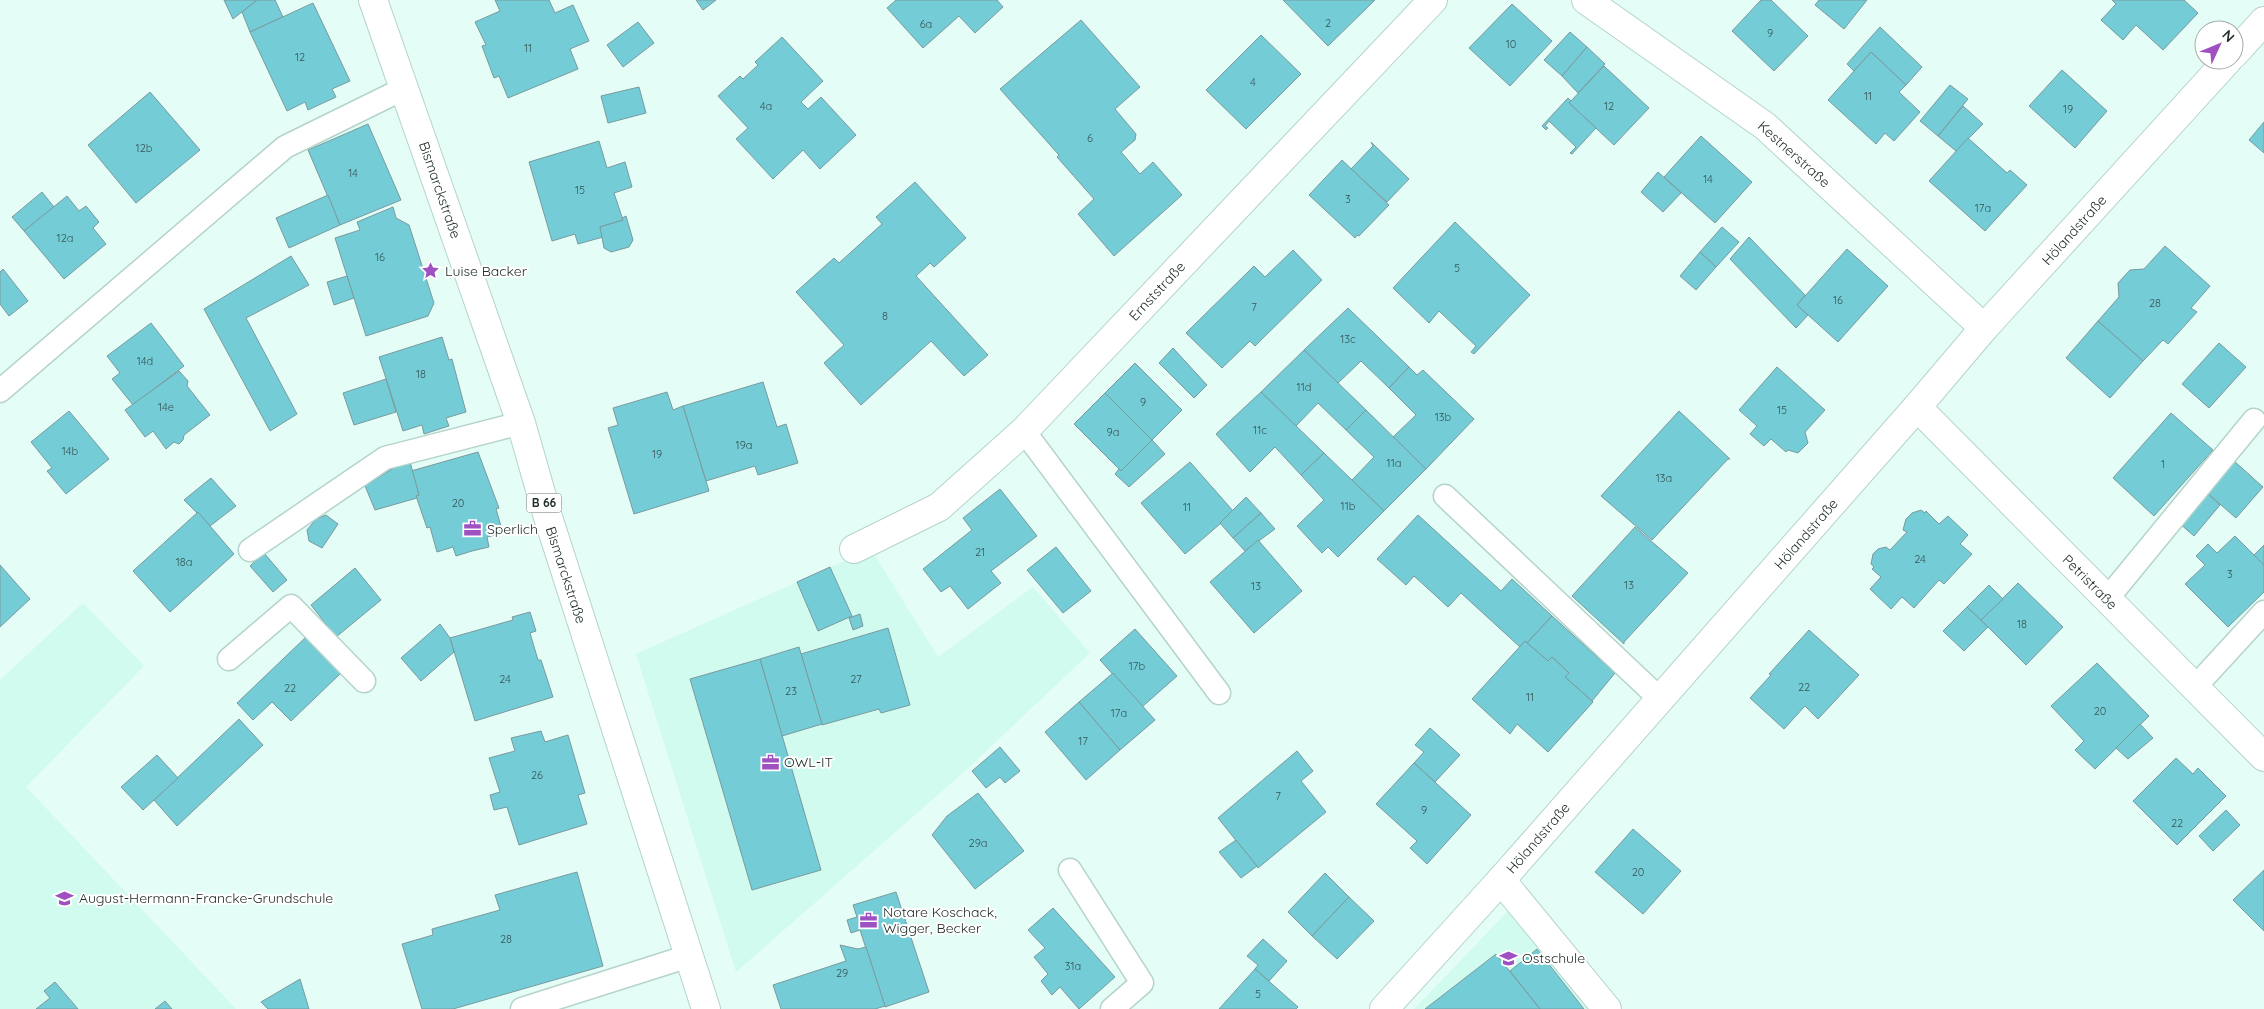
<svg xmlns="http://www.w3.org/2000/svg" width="2264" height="1009" viewBox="0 0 2264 1009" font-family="Quicksand,sans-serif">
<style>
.built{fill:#d1fbef}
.building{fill:#74ccd6;stroke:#7a9a9e}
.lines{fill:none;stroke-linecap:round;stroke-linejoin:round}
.lane-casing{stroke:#b4d4cb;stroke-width:25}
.street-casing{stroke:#b4d4cb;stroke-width:30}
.primary-casing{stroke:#b4d4cb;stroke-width:30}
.lane{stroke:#fff;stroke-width:22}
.street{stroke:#fff;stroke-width:28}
.primary{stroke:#fff;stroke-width:28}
.labels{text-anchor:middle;stroke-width:4;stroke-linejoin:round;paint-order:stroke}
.number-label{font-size:11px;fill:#365656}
.shield{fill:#fff;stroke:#646d6b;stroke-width:1}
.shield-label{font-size:12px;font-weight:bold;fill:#222e2b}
.street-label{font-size:14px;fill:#222e2b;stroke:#fff}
.poi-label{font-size:14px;fill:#222e2b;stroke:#fff;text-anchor:start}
</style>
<rect width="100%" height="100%" fill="#e4fdf6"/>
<g class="built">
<path d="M871 549 938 657 1033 587 1090 653 965 771 736 972 636 654Z"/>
<path d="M83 603 144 666 26 787 236 1009H0V680Z"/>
<path d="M1512 907 1593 1009H1414Z"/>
</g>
<g class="building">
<path d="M224 0H257L233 19Z"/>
<path d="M257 0H275L283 17 250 32 242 12Z"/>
<path d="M495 0H549L555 13 573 5 589 41 570 49 578 69 508 98 499 76 494 78 482 46 486 45 475 22 500 11Z"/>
<path d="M696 0H716L703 10Z"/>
<path d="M896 0H997L1003 7 975 33 959 16 923 48 887 8Z"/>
<path d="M1283 0H1375L1328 46Z"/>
<path d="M1761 0H1771L1808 36 1774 71 1732 31Z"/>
<path d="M1819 0H1867L1844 29 1815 5Z"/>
<path d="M2112 0H2184L2198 13 2163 50 2136 25 2123 40 2101 20 2116 4Z"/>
<path d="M313 3 350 81 332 89 336 97 308 110 305 102 287 111 250 32Z"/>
<path d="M1512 4 1552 41 1510 86 1469 48Z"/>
<path d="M1081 20 1140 87 1115 109 1136 134 1135 140 1121 152 1140 174 1153 162 1182 195 1114 256 1078 214 1094 199 1057 157 1059 155 1000 89Z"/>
<path d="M638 22 654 43 623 67 607 45Z"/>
<path d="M1880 27 1922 67 1906 85 1871 52 1854 71 1847 64Z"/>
<path d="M1570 32 1587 47 1562 76 1544 60Z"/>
<path d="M1261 35 1301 74 1246 129 1206 90Z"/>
<path d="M782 37 823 81 801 102 808 109 821 97 856 135 820 169 803 150 773 179 736 139 748 128 718 96 740 76 743 79 758 65 755 62Z"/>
<path d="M1587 47 1605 64 1578 93 1562 76Z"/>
<path d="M1871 52 1906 85 1899 92 1920 112 1894 141 1885 133 1876 144 1828 100Z"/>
<path d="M1604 66 1649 108 1614 145 1569 103Z"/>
<path d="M2062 70 2107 111 2075 148 2029 106Z"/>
<path d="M1950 85 1968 99 1938 136 1920 121Z"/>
<path d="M639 87 646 113 608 123 601 96Z"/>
<path d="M150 92 200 150 136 203 88 145Z"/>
<path d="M1568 98 1571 101 1569 103 1596 128 1572 154 1570 153 1576 147 1549 121 1545 126 1548 128 1546 130 1542 126Z"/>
<path d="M1963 106 1983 124 1956 151 1938 136Z"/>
<path d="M2264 122V153L2249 140Z"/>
<path d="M368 124 401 200 340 225 308 150Z"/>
<path d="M1701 136 1752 182 1715 223 1664 177Z"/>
<path d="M1968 138 2007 173 2010 170 2027 185 1985 231 1929 181Z"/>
<path d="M599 141 607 168 625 162 632 187 614 193 623 220 600 227 603 237 578 244 575 234 552 241 529 162Z"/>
<path d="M1371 142 1409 179 1387 202 1351 169 1373 146Z"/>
<path d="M1342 160 1389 205 1359 236 1357 235 1355 238 1309 195Z"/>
<path d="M1658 172 1681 193 1663 212 1641 192Z"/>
<path d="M915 182 966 238 934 267 930 263 916 276 988 355 964 376 931 341 861 405 824 363 844 345 796 292 834 258 839 263 882 224 876 217Z"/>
<path d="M42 192 54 207 24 231 12 217Z"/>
<path d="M328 195 340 225 289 248 276 218Z"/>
<path d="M67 196 79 211 86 206 99 222 93 228 106 244 64 279 24 231Z"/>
<path d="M393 207 396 218 409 225 434 303 428 316 366 336 335 238 360 230 357 222Z"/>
<path d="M626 216 633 240 629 247 611 252 604 248 600 227 623 220 622 218Z"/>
<path d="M1455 222 1530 295 1474 354 1471 352 1476 346 1439 311 1429 323 1393 288Z"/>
<path d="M1722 227 1739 242 1716 267 1700 252Z"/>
<path d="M1749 237 1805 295 1797 305 1808 315 1796 328 1730 259Z"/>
<path d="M2165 246 2210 286 2191 308 2197 312 2168 344 2163 340 2143 361 2098 321 2119 297 2118 283 2130 270 2144 269Z"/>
<path d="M1847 249 1888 286 1838 342 1797 305Z"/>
<path d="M1293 250 1322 280 1255 346 1250 341 1222 368 1186 333 1254 266 1265 277Z"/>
<path d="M1700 252 1716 267 1696 290 1680 276Z"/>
<path d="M291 256 309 285 246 318 297 414 270 431 204 309Z"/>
<path d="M3 269 28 301 9 316 0 304V272Z"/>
<path d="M347 276 354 298 334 305 327 282Z"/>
<path d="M1348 308 1409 367 1389 388 1361 361 1338 383 1304 350Z"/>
<path d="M2098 321 2143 361 2110 398 2066 358Z"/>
<path d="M151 323 184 366 133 405 112 379 120 373 107 356Z"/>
<path d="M442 337 449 360 452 359 466 412 446 418 449 426 424 434 422 425 403 431 379 357Z"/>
<path d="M2219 343 2246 367 2209 408 2182 384Z"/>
<path d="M1173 348 1207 385 1194 398 1159 363Z"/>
<path d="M1304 350 1366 410 1346 430 1318 403 1296 426 1261 392Z"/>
<path d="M1135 363 1182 410 1152 440 1105 393Z"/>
<path d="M1409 367 1417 375 1423 370 1474 419 1426 469 1393 437 1416 415 1389 388Z"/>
<path d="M1777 367 1825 410 1805 432 1808 443 1798 453 1788 450 1786 452 1771 439 1764 446 1750 434 1757 426 1739 410Z"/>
<path d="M179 371 188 381 187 386 210 415 184 435 183 440 179 444 174 442 166 449 153 431 145 437 125 410Z"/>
<path d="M386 379 396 412 354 425 343 393Z"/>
<path d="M763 382 777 427 786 424 798 463 758 475 755 466 706 481 683 406Z"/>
<path d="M667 392 673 410 683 406 709 491 634 514 608 428 618 425 613 408Z"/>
<path d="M1261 392 1324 453 1301 475 1275 447 1250 472 1216 434Z"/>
<path d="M1105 393 1152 440 1121 471 1074 424Z"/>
<path d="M1366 410 1426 469 1384 511 1352 480 1374 457 1346 430Z"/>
<path d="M69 411 109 459 66 494 47 471 52 468 31 442Z"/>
<path d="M1679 411 1730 459H1728L1652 540 1601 496Z"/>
<path d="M2171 413 2213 450 2154 516 2113 478Z"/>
<path d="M1152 440 1165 454 1129 487 1115 474 1119 469 1121 471Z"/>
<path d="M478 452 499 508 496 509 503 533 487 537 489 547 472 551 456 556 453 547 437 552 430 527 427 528 416 496 419 495 411 471Z"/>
<path d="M1324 453 1384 511 1338 557 1328 547 1322 553 1297 526 1324 500 1301 475Z"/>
<path d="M409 458 419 495 416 496 417 498 375 510 365 486Z"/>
<path d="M2233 460 2263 487 2236 518 2205 491Z"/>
<path d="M1190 462 1234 512 1185 554 1141 503Z"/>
<path d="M211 478 236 506 210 526 184 500Z"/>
<path d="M1000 489 1037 536 991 571 1001 583 968 609 950 586 941 592 923 569 972 530 963 518Z"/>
<path d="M2205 491 2220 505 2194 536 2179 523Z"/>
<path d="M1246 497 1261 513 1233 538 1220 523Z"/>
<path d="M1921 510 1925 513 1926 511 1939 524 1948 516 1968 535 1960 544 1972 554 1944 584 1939 580 1914 608 1902 597 1891 609 1870 589 1881 577 1872 569 1874 567 1871 564 1873 554 1878 549 1886 547 1890 550 1907 532 1903 530 1906 519 1912 513Z"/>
<path d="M198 512 234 554 170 612 133 571Z"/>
<path d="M1261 513 1275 529 1245 551 1233 538Z"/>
<path d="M326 515 338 524 322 548 309 541 307 530 316 519Z"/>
<path d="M1418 515 1501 591 1512 579 1552 616 1527 643 1525 641 1520 647 1461 593 1448 607 1414 576 1406 585 1377 559Z"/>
<path d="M1635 527 1688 573 1624 642V644L1572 596Z"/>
<path d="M2235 536 2264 565V592L2228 627 2185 584 2205 565 2196 556 2208 544 2217 553Z"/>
<path d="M1258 540 1302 591 1254 633 1210 582Z"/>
<path d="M2264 545V565L2254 555Z"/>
<path d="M1056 547 1091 591 1063 613 1027 570Z"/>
<path d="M264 553 287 580 273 592 250 566Z"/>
<path d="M0 565 30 599 0 627Z"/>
<path d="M830 567 852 616 818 631 797 582Z"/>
<path d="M355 568 381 600 336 637 311 605Z"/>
<path d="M2018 583 2063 627 2026 665 1981 620Z"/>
<path d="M1989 585 2003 599 1981 620 1967 607Z"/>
<path d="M1967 607 1988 627 1964 651 1943 631Z"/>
<path d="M530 612 536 631 530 633 538 660H541L553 697 475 721 450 638 513 620 512 617Z"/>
<path d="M860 614 863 626 853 630 849 618Z"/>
<path d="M1552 616 1615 673 1592 701 1565 677 1569 673 1552 657 1548 661 1527 643Z"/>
<path d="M440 624 450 638 454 652 421 681 401 658Z"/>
<path d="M888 628 910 705 881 713 879 709 822 725 801 654Z"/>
<path d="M1135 629 1177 676 1142 707 1100 660Z"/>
<path d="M1809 630 1859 675 1818 719 1805 706 1784 729 1750 698 1771 675 1769 674Z"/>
<path d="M307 636 341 673 291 721 272 702 253 720 237 703Z"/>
<path d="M1525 641 1548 661 1552 657 1569 673 1565 677 1593 702 1548 752 1517 724 1510 734 1472 699Z"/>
<path d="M799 647 822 724 782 736 760 659Z"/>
<path d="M760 659 821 870 752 890 690 679Z"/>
<path d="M2097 663 2149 716 2095 769 2075 750 2084 741 2051 706Z"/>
<path d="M1113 673 1155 720 1120 750 1079 702Z"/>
<path d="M1079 702 1120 750 1086 780 1045 732Z"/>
<path d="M239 719 263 745 177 826 154 800Z"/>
<path d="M2140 724 2153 738 2128 759 2116 748Z"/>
<path d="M1430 728 1460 755 1435 782 1414 763 1424 752 1415 745Z"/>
<path d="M541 731 545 742 568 735 585 793 578 795 587 824 519 845 507 807 494 810 490 795 500 792 489 758 515 751 511 738Z"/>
<path d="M1000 747 1020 771 1005 783 1000 777 986 788 972 771Z"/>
<path d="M1297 751 1313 771 1301 781 1326 812 1258 868 1218 818Z"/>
<path d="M157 755 178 778 143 810 121 787Z"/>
<path d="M2176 758 2193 774 2198 768 2226 796 2177 845 2133 801Z"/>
<path d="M1414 763 1471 815 1427 864 1410 848 1417 841 1376 804Z"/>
<path d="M978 793 1024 851 975 889 932 835 947 816Z"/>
<path d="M2226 810 2240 825 2213 851 2199 836Z"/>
<path d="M1633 829 1681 871 1643 914 1595 872Z"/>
<path d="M1236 840 1257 866 1241 878 1219 852Z"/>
<path d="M2264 870V931L2233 900Z"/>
<path d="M577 872 603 966 453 1009H422L402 944 433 935 432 929 500 910 495 895Z"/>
<path d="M1325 873 1349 897 1312 936 1288 912Z"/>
<path d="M896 892 929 992 885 1007 860 930 851 933 847 920 857 917 853 905Z"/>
<path d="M1349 897 1374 921 1337 959 1312 936Z"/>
<path d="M1053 908 1115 977 1079 1009 1060 987 1052 995 1041 981 1048 974 1034 957 1045 948 1028 930Z"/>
<path d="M1263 939 1287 961 1269 981 1255 969 1258 965 1247 956Z"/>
<path d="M840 945 858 949 866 947 885 1006 875 1009H781L773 985 846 961Z"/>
<path d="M1537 949 1584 1009H1540L1510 971Z"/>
<path d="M1496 954 1540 1009H1425Z"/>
<path d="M1255 969 1298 1007 1296 1009H1219Z"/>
<path d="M300 979 309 1009H268L261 1002Z"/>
<path d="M55 982 78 1009H36L50 998 44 991Z"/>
<path d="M165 1001 172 1009H155Z"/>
</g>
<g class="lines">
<defs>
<g id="lane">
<path d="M0 391 285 147 405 88"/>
<path d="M1024 431 1219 693"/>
<path d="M1445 496 1660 699"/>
<path d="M250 550 385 458 521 423"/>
<path d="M2107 599 2254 420"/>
<path d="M229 659 291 606 364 681"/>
<path d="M2195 687 2264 612"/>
<path d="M1070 870 1142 983 1112 1009"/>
<path d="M522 1009 689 956"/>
</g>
<g id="street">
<path d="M1586 0 1765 126 1984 328"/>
<path d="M2234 54 2264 21"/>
<path d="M1917 407 2264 757"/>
<path d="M854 549 939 507 1024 431 1433 0"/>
<path d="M1501 880 1607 1009"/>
<path d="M1384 1009 1501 880 1917 407 1984 328 2228 60"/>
</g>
<path id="primary" d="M373 0 521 423 547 514 706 1009"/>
</defs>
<use href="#lane" class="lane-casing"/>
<use href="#street" class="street-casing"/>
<use href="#primary" class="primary-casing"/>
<use href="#lane" class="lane"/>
<use href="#street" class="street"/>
<use href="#primary" class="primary"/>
</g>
<defs>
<symbol id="sight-bare" viewBox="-9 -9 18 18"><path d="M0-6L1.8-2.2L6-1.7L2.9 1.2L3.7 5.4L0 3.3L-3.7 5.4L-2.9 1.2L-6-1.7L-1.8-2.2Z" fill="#9f51c2" stroke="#fff" stroke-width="2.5" paint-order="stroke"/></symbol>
<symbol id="office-bare" viewBox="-9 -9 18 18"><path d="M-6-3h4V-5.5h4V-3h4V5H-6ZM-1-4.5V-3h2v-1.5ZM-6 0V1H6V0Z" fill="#9f51c2" stroke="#fff" stroke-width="2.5" paint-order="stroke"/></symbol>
<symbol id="school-bare" viewBox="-9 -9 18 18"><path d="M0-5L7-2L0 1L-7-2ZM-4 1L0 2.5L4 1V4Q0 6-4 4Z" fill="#9f51c2" stroke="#fff" stroke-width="2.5" paint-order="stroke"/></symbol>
</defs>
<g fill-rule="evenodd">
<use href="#sight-bare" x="418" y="258" width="25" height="25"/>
<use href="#office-bare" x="460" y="516" width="25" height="25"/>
<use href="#office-bare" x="758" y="750" width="25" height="25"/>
<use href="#school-bare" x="52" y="886" width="25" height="25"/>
<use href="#office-bare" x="856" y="908" width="25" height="25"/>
<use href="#school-bare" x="1496" y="946" width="25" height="25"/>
</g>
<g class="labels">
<g class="number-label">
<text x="1328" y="27">2</text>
<text x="926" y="28">6a</text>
<text x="1770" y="37">9</text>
<text x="1511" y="48">10</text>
<text x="528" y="52">11</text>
<text x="300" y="61">12</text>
<text x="1253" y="86">4</text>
<text x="1868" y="100">11</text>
<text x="766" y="110">4a</text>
<text x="1609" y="110">12</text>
<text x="2068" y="113">19</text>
<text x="1090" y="142">6</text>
<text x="144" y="152">12b</text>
<text x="353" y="177">14</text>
<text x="1708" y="183">14</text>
<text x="580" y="194">15</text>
<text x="1348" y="203">3</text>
<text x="1983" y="212">17a</text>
<text x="65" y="242">12a</text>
<text x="380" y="261">16</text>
<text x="1457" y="272">5</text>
<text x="1838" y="304">16</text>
<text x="2155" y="307">28</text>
<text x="1254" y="311">7</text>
<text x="885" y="320">8</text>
<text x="1348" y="343">13c</text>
<text x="145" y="365">14d</text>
<text x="421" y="378">18</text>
<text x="1304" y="391">11d</text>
<text x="1143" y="406">9</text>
<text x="166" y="411">14e</text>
<text x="1782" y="414">15</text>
<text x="1443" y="421">13b</text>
<text x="1260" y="434">11c</text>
<text x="1113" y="436">9a</text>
<text x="744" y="449">19a</text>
<text x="70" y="455">14b</text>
<text x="657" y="458">19</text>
<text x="1394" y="467">11a</text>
<text x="2163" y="468">1</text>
<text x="1664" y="482">13a</text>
<text x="458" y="507">20</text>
<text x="1348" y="510">11b</text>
<text x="1187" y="511">11</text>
<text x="980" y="556">21</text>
<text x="1920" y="563">24</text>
<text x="184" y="566">18a</text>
<text x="2230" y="578">3</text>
<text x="1629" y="589">13</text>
<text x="1256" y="590">13</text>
<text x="2022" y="628">18</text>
<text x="1137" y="670">17b</text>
<text x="505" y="683">24</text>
<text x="856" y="683">27</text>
<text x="1804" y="691">22</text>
<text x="290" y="692">22</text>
<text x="791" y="695">23</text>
<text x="1530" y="701">11</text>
<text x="2100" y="715">20</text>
<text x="1119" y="717">17a</text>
<text x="1083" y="745">17</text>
<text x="537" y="779">26</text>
<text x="1278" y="800">7</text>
<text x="1424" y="814">9</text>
<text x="2177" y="827">22</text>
<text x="978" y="847">29a</text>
<text x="1638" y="876">20</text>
<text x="506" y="943">28</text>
<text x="1073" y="970">31a</text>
<text x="842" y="977">29</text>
<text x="1258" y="998">5</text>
</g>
<rect class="shield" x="526.5" y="493.5" width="35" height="19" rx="4"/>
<g class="shield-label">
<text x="544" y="507">B 66</text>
</g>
<g class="street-label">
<text transform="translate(1794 154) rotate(42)" y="5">Kestnerstraße</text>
<text transform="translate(440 190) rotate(71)" y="5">Bismarckstraße</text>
<text transform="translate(2074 230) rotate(-48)" y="5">Hölandstraße</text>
<text transform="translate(1157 291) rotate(-47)" y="5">Ernststraße</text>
<text transform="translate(1806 534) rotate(-49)" y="5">Hölandstraße</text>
<text transform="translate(566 575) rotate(72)" y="5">Bismarckstraße</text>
<text transform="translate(2090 582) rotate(45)" y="5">Petristraße</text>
<text transform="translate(1538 838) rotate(-49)" y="5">Hölandstraße</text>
</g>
<g class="poi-label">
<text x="445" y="276">Luise Backer</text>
<text x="487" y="534">Sperlich</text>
<text x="784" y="767">OWL-IT</text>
<text x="79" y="903">August-Hermann-Francke-Grundschule</text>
<text x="883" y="917">Notare Koschack,<tspan x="883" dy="16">Wigger, Becker</tspan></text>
<text x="1522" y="963">Ostschule</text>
</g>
</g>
<g transform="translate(2219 45) rotate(46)"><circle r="24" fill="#ffffff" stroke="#a7abaa"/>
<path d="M0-4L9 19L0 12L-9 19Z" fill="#9f51c2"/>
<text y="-8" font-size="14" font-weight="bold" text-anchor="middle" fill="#222e2b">N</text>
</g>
</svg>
